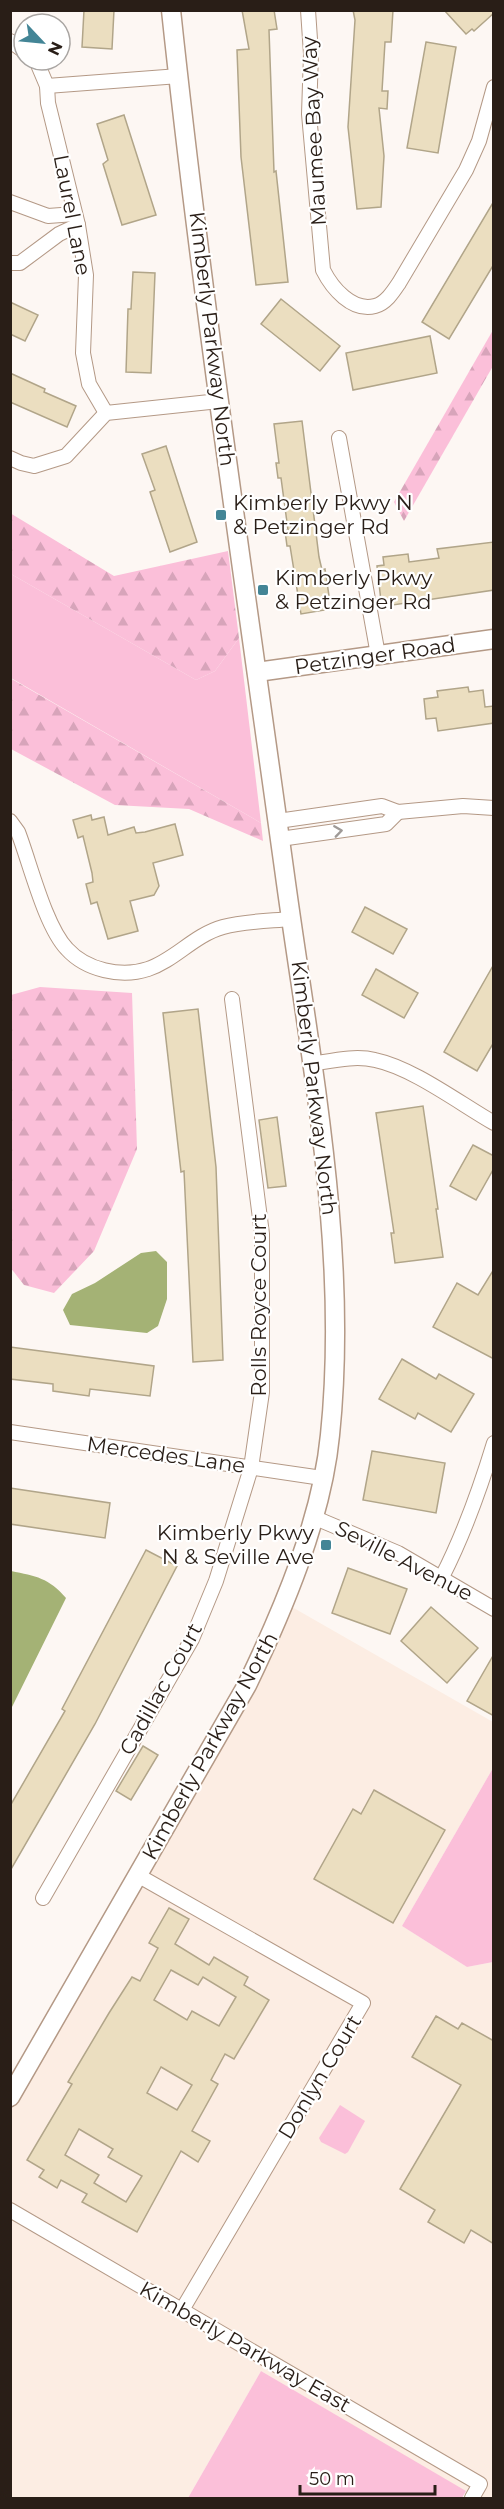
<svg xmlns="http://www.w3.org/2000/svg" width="504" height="2509" viewBox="0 0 504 2509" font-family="Montserrat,sans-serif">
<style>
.built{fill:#fcede3}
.green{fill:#fbbfd9}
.forest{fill:url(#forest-firs)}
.water{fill:#a4b275}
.building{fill:#ebdec0;stroke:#b1a589;stroke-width:1.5;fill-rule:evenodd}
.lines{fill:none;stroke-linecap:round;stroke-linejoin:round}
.minor-casing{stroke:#b49986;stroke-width:16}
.tertiary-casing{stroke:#b49986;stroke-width:21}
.minor{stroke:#fff;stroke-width:14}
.tertiary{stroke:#fff;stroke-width:18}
.oneway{stroke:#9f9a97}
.poi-dot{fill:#438596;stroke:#fff;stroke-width:2}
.labels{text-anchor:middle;stroke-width:4.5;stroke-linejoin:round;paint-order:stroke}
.street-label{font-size:21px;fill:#291e17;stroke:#fff}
.poi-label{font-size:21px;fill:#291e17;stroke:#fff;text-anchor:start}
</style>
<defs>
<pattern id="forest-firs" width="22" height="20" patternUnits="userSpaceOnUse" patternTransform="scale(1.5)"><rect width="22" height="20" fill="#fbbfd9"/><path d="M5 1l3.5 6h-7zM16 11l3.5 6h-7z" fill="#d7a4ba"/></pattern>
</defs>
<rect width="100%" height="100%" fill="#fdf7f3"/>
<path class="built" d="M285 1603 493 1722V1768L402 1926 467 1967 493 1962V2498H476L261 2371 188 2498H11V2099Z"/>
<g class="green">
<path d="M11 574 196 680 215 671 239 638 261 823 11 678Z"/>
<path d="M493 1768V1962L467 1967 402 1926Z"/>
<path d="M340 2105 365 2121 348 2152 345 2154 321 2142 319 2138Z"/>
<path d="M261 2371 466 2491 462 2498H188Z"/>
</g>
<g class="forest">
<path d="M493 330V366L404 521 394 502Z"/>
<path d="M10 513 114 576 228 551 239 638 215 671 196 680 11 574Z"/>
<path d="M10 678 261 823 263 841 189 809 115 805 11 749Z"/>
<path d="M40 987 132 993 137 1149 94 1251 54 1293 24 1285 10 1267 11 995Z"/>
</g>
<g class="water">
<path d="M156 1251 167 1262V1299L158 1326 147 1333 70 1325 63 1310 72 1294 95 1283 141 1253Z"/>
<path d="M11 1571C36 1576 49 1578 66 1598L11 1709Z"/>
</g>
<g class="building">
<path d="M84 10H114L112 49 82 47Z"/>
<path d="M242 10H274L277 29 269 30 274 172 276 171 288 282 256 285 241 157 237 50 249 49Z"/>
<path d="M353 10H393L391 42H385L382 91H388L387 109 379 108 384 156 381 207 357 209 348 127 355 20Z"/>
<path d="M444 10H494V13L474 31 472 29 466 34Z"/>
<path d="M426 42 456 47 438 153 407 148Z"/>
<path d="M124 115 156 215 122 225 103 164 108 160 97 124Z"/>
<path d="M494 201V264L449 339 422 322Z"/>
<path d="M133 272 155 273 151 373 126 372 128 309H131Z"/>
<path d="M281 299 340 346 320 371 261 324Z"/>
<path d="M10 302 38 315 25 341 10 334Z"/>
<path d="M430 336 437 373 353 390 346 353Z"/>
<path d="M10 373 45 389 44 392 76 406 67 427 10 402Z"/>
<path d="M302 421 319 557 322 570 325 569 329 596 323 597 325 610 301 614 290 546H287L285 531 288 530 281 478H278L276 463H279L274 424Z"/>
<path d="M166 446 197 542 170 552 150 492 155 490 142 454Z"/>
<path d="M494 542V590L386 606V600L381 601 377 566 384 565 383 557 408 554 409 562 439 558 437 549Z"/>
<path d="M468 687 469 692 483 690 485 707 494 706V723L438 731 436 718 426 719 424 699 438 697 437 691Z"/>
<path d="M91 815 92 820 104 817 108 835 134 827 136 833 145 832 175 824 183 855 153 863 159 886 154 895 130 901 138 931 108 939 97 902 91 904 86 884 93 882 92 873 83 836 78 838 73 820Z"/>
<path d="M365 907 407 929 393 954 352 932Z"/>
<path d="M494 964V1042L477 1071 444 1052Z"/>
<path d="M376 969 418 993 404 1018 362 995Z"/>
<path d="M198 1009 216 1167 223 1360 193 1362 184 1171 181 1172 163 1013Z"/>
<path d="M423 1106 438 1209H436L443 1257 395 1263 391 1233H394L376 1113Z"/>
<path d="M277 1117 286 1186 268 1188 259 1120Z"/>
<path d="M473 1145 494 1156V1168L476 1200 450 1186Z"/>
<path d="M494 1269V1359L433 1327 457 1283 478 1295Z"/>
<path d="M10 1347 154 1366 150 1396 90 1389 89 1396 53 1391V1384L10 1379Z"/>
<path d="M402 1359 436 1379 439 1374 474 1394 451 1432 418 1413 415 1419 379 1399Z"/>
<path d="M372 1451 445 1463 436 1513 363 1500Z"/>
<path d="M10 1488 110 1503 105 1538 10 1524Z"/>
<path d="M146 1550 177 1566 95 1724 10 1871V1806L65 1711 62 1709Z"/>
<path d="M348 1568 407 1589 390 1634 332 1613Z"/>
<path d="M431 1607 478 1648 447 1683 401 1641Z"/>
<path d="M494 1654V1716L467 1701Z"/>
<path d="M143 1746 158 1755 131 1800 116 1791Z"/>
<path d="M374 1790 445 1830 393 1923 314 1879 353 1809 361 1814Z"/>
<path d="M169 1908 189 1919 175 1944 209 1965 214 1957 248 1977 244 1985 269 2000 234 2059 225 2054 211 2080 218 2084 192 2131 210 2141 198 2162 181 2151 137 2232 82 2202 87 2194 61 2180 57 2188 39 2177 44 2170 27 2160 72 2084 68 2082 109 2013 132 1977 140 1981 158 1948 149 1943ZM171 1970 198 1985 203 1977 236 1997 219 2026 192 2011 187 2020 154 2000ZM161 2067 192 2085 177 2110 147 2093ZM79 2129 113 2149 108 2157 142 2176 126 2202 94 2183 99 2175 65 2155Z"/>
<path d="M436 2016 458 2029 462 2023 494 2041V2244L471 2230 464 2243 428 2222 435 2210 400 2189 461 2085 412 2057Z"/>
</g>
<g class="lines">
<defs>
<g id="minor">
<path d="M308 10 311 54 309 114 323 270C332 288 352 312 375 306 386 303 393 292 399 283L466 170 479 141 494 87"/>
<path d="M10 41 24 51"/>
<path d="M36 60 47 86 48 103 78 225 86 275 83 353 89 384 106 413"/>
<path d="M47 86 179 76"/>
<path d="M10 202 48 216 75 214"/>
<path d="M10 263H20L59 234 78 225"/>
<path d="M339 438 378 655"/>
<path d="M10 458 21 463 34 466 66 456 106 413 219 401"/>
<path d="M10 821 18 832C30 863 45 926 67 949 86 970 121 978 148 969 175 960 194 935 223 927 244 921 269 921 291 919"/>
<path d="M278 821 382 806 398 812 463 806 494 808"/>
<path d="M280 839 386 824 398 812"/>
<path d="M311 1064C331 1061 355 1055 375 1060 413 1068 459 1103 494 1123"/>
<path d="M10 1432 322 1478"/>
<path d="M313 1517 398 1553 494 1609"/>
<path d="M442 1577C464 1534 480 1489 494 1443"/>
<path d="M139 1876 363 2003 182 2310"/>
<path d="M43 1898 192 1639 216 1581 251 1468 262 1392V1234L232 999"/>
<path d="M10 2210 480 2484 472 2498"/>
</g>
<g id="tertiary">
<path d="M257 672 494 639"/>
<path d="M10 2097 247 1685C283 1610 322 1519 330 1435 349 1252 311 1064 286 883 246 592 202 302 171 10"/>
</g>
</defs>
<use href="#minor" class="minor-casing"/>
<use href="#tertiary" class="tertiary-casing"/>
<use href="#minor" class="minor"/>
<use href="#tertiary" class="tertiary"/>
</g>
<defs><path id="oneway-chevron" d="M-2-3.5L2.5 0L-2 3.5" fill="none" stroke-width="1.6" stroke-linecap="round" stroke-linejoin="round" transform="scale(1.5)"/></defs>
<use class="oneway" href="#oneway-chevron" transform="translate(338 831) rotate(-8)"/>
<g class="poi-dot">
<rect x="215" y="509" width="12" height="12" rx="3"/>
<rect x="257" y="584" width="12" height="12" rx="3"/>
<rect x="320" y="1539" width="12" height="12" rx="3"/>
</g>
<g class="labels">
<g class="street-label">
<text transform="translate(314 131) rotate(-93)" y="7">Maumee Bay Way</text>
<text transform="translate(72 215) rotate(79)" y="7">Laurel Lane</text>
<text transform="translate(212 339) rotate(83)" y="7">Kimberly Parkway North</text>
<text transform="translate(375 656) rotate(-8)" y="7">Petzinger Road</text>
<text transform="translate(314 1088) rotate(83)" y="7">Kimberly Parkway North</text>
<text transform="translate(259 1305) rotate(-90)" y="7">Rolls Royce Court</text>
<text transform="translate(166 1455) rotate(8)" y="7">Mercedes Lane</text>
<text transform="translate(404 1561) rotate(27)" y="7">Seville Avenue</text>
<text transform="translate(161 1689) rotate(-61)" y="7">Cadillac Court</text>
<text transform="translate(210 1746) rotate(-61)" y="7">Kimberly Parkway North</text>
<text transform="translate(320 2077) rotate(-59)" y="7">Donlyn Court</text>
<text transform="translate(245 2347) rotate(30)" y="7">Kimberly Parkway East</text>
</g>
<g class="poi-label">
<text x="233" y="510">Kimberly Pkwy N<tspan x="233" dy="24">&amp; Petzinger Rd</tspan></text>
<text x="275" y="585">Kimberly Pkwy<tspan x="275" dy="24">&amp; Petzinger Rd</tspan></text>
<text x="314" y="1540" text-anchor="end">Kimberly Pkwy<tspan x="314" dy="24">N &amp; Seville Ave</tspan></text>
</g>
</g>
<rect width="504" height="2509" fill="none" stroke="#291e17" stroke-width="24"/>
<g transform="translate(42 42) rotate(116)"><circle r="28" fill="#ffffff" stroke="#a9a5a2" stroke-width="1.5"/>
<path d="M0-4.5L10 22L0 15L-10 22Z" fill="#438596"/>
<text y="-9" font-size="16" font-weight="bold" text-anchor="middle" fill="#291e17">N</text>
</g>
<path d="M300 2485v9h135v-9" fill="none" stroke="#291e17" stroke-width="3"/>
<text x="309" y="2485" font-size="18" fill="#291e17" stroke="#ffffff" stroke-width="4.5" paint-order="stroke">50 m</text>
</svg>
